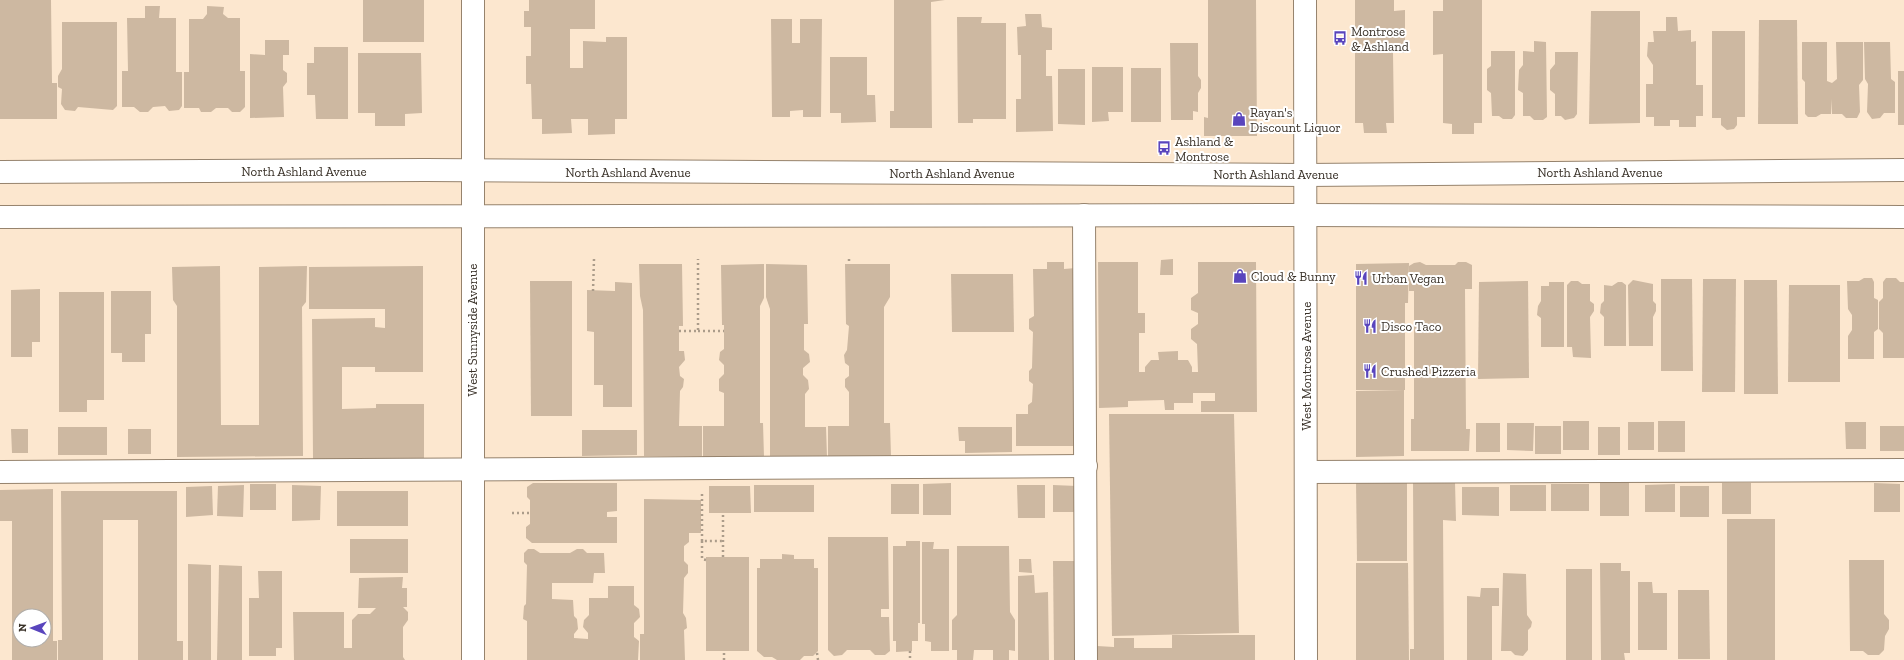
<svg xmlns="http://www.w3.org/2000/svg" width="1904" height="660" viewBox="0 0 1904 660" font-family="'Zilla Slab',serif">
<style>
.building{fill:#cdb8a1;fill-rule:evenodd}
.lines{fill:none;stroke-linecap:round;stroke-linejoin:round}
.minor-casing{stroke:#96836d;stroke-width:24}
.major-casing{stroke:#96836d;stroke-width:24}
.path{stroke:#ab9c8a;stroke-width:2.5;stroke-dasharray:2 3;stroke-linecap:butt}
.minor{stroke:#fff;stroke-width:22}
.major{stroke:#fff;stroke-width:22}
.labels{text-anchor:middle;stroke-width:4;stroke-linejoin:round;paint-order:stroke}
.poi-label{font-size:13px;fill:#393128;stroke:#fff;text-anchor:start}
.street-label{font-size:13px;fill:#393128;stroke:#fff}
</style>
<rect width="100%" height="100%" fill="#fce7cf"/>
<g class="building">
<path d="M0 0H51L52 83H57V119H0Z"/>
<rect x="363" y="0" width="61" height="42"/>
<path d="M529 0H595V29H570V68H583V41L606 42V37H627V119H615V134L588 135V119H571L572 133 542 134V119H532L531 84H526V56H531V27H524V11H529Z"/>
<path d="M894 0H945L931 2 932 128H890V111H894Z"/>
<path d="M1208 0H1256L1257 136H1204V117L1208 118Z"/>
<path d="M1355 0H1394V11L1405 10V53H1393L1394 123H1386L1387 133H1364L1363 123H1355Z"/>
<path d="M1443 0H1482V123H1474V134H1452V124L1443 123V54L1433 55V11H1443Z"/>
<path d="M145 6H160L159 18H176V72H182V106L179 110 169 111 165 106 153 107 148 112H140L134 107H122V71H128L127 18H145Z"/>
<path d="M207 6 224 7 223 14 228 18H240V71H245V107L240 112H232L228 108H216L211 112H201L199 108H184V72H189V19H203L207 14Z"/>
<path d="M1591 11H1640V123L1589 124Z"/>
<path d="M1025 14H1041L1042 27 1052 28V50H1046V76H1052L1053 131 1016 132V99H1021V55H1018L1017 27 1026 26Z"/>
<path d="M957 17H982L981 23H1006V119H973V123H958Z"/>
<path d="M1666 17H1677L1678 31 1691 30V42L1696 41V85H1703V116H1696V127H1679V120H1670V126H1654V117H1646V84H1653V65L1647 56 1648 42H1654L1653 31H1666Z"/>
<path d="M771 19H792V43H800V19H822L821 117H803V110L790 111V117H772Z"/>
<path d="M1759 20H1797L1798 124H1758Z"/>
<path d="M62 22H117V106L113 110 78 107 75 111 65 110 61 104 62 89 58 87V76L62 69Z"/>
<path d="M1712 31H1745V117H1737V125L1734 129 1727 130 1721 125V118H1712Z"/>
<path d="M265 40H289V55H283V70L287 73V82L283 87 284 117 250 118V54L265 55Z"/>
<path d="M1534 41 1546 42 1547 117 1543 120H1534L1530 116H1523V93L1518 90 1519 70 1523 65V51L1534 52Z"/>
<path d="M1802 42H1827V81L1832 83 1837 79 1836 42H1863V80L1859 85 1860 112 1857 118H1846L1842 114H1832V99L1831 114H1821L1816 117H1808L1805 114V82L1802 79Z"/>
<path d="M1864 42H1890L1891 79 1895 82V113H1884L1880 118 1872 119 1867 112 1868 84 1865 79Z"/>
<path d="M1170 43H1198V76L1201 80V88L1198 93V112L1193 111V120H1171Z"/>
<path d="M314 47H348V119H316L315 95H307V63H314Z"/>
<path d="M1491 51H1515V115L1512 119H1503L1499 116H1492L1491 93 1487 90V69L1491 66Z"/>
<path d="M1555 52H1578L1577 114 1574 118 1565 120 1561 116H1555V94L1550 90V70L1555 64Z"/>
<path d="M358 53H421L422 113 405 114V126H375V113H358Z"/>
<path d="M830 57H867V95H875L876 122 841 123V113H830Z"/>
<path d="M1092 67H1123V112H1108L1109 121 1092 122Z"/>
<rect x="1131" y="68" width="30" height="54"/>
<path d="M1058 69H1085V125L1058 124Z"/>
<rect x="1898" y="71" width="6" height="54"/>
<path d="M1173 259V275H1160L1161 260Z"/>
<path d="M1047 262H1064V269L1076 268 1078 446H1016V414H1028V405L1032 402 1033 384 1029 381V371L1032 368 1033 332 1029 329V319L1034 316 1033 269H1047Z"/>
<path d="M1098 262H1138V313H1145V333H1139V372H1145V367L1151 360H1159L1158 352 1178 351V360H1188L1192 367V372H1198L1197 344 1191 339V329L1198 324V313L1191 310V298L1198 293V262H1256L1257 412H1201V401H1215V393H1193V403H1174V410H1165L1164 400 1128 401V407L1099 408Z"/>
<path d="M1420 262 1426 265H1455L1458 262H1466L1472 265V289H1465L1466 429H1470L1469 451H1411V419H1414V291H1409V266L1414 263Z"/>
<path d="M1409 263 1408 303H1405V390H1356V264Z"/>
<path d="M639 264H682L683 326H679V351H684L685 360 679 367 680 376 684 379 683 387 680 391 679 426H702V456H644L643 310 640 296Z"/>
<path d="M764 264V298L760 306V423H763L764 457H703V426H724V393L719 391V379L724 374V365L719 360 720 352 724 349V325H722L721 265Z"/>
<path d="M766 264 807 265 808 324H804V350L809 354 810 362 803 368V375L808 380 809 389 805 394V427H826L827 457H770V309L766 297Z"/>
<path d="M845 264H890V297L884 307V423H890L891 456H828V426H849V392L845 387V379L849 376V366L845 363 844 355 847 350 849 326 846 324Z"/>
<path d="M220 266 221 425H259V267L307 266 306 302 302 307 303 456 177 457V306L173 300 172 267Z"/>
<path d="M423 266V372H375V367H342V409L376 408V404H424V458L313 459 312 319 375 318V327L385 328V309H309V267Z"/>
<path d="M951 274H1013L1014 332H952Z"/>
<path d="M1864 278H1872L1874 282V298L1878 300V329L1874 332V359H1848V336L1852 330V315L1848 309 1847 281H1859Z"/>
<path d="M1886 278H1896L1900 282H1904V358H1883V333L1879 329V302L1883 298V282Z"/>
<path d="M1661 279H1692L1693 371H1661Z"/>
<path d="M1703 279H1736L1735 392H1702Z"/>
<path d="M1633 280 1653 284V301L1656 304V311L1653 317V346H1629L1628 285Z"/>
<path d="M1744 280H1777L1778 394H1744Z"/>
<path d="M530 281H572V416H531Z"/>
<path d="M1528 281 1529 378 1478 379 1479 282Z"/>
<path d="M1571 281H1578L1582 284H1590V301L1594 304V311L1590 317 1591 358 1573 357 1572 347H1567V285Z"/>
<path d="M615 282 632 283V407H603V385H594V332L587 331V290L615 291Z"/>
<path d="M1549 282H1564V347H1541V318L1537 315 1538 306 1541 301V286H1549Z"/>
<path d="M1618 282H1622L1626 285V346H1604V317L1600 313 1601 304 1604 301V285L1612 286Z"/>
<path d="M1789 285H1840V382H1788Z"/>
<path d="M40 289V342H32V357H11V290Z"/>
<path d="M111 291H151V334H145V362H122V353H111Z"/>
<path d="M59 292H104V400H87V412H59Z"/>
<path d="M1404 390V456L1356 457V391Z"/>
<path d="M1109 414H1234L1239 633 1112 636Z"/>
<rect x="1563" y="421" width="26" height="29"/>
<rect x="1658" y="421" width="27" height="31"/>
<rect x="1628" y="422" width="26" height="28"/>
<path d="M1845 422H1866V449H1846Z"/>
<rect x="1476" y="423" width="24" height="29"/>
<path d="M1507 423H1534L1533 451 1507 450Z"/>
<rect x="1535" y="426" width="26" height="28"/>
<rect x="1880" y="426" width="24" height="25"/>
<rect x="58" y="427" width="49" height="28"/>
<path d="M958 427H1012V452L965 453V441H959Z"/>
<rect x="1598" y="427" width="22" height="28"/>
<path d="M11 429H28V453H12Z"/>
<rect x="128" y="429" width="23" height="25"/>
<path d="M582 430H637V455L582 456Z"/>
<path d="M1356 481H1407V561H1357Z"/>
<path d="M1413 481 1455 482 1456 521 1443 520 1444 660H1410V649H1414Z"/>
<rect x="1600" y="482" width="29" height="34"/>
<path d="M533 483H617V511L607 512V517H617V543H532L526 538V527L530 524V500L527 497V487Z"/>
<path d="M951 483V515H923V484Z"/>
<rect x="1722" y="483" width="29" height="31"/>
<path d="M1874 483 1900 484V512H1874Z"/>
<rect x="250" y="484" width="26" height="26"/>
<rect x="891" y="484" width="28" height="30"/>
<rect x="1551" y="484" width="38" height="27"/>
<path d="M1675 484V512H1645V485Z"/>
<path d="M244 485 243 517 217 516 218 486Z"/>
<path d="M292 485 321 486 320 520 292 521Z"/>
<rect x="754" y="485" width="60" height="27"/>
<path d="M1017 485H1045V518H1018Z"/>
<path d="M1053 485 1077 486 1078 512H1053Z"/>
<rect x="1510" y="485" width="36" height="26"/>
<path d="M212 486 213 515 186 517V487Z"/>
<path d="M709 486H750L751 513H709Z"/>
<rect x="1680" y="486" width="29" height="31"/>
<path d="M1462 487H1499V516L1462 515Z"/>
<path d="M53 489V641H57V660H12V521H0V490ZM20 616H44V640H20Z"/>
<path d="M61 491H177V641H183V660H138V520H103V660H58V640H62Z"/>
<rect x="337" y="491" width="71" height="35"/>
<path d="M644 499 701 500V533H689V542L684 546V561L688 565V573L684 578 683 613 686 618 687 628 684 630 685 660H640V634H644Z"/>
<rect x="1727" y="519" width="48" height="141"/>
<path d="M828 537H888L889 609H881V617H889L890 651 885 655H875L870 650H847L842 655 834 656 828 650Z"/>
<rect x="350" y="539" width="58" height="34"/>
<path d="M906 541H920V623H918V641H912V651L896 652V641H893V546H906Z"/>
<path d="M922 542H934L933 549H949V651H931V642L925 641V624H922Z"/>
<path d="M957 546H1009L1010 612 1015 620V651L1009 650V660H993V650H974L973 660H957V650H952V620L957 615Z"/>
<path d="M528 549H534L540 553H570L577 549H583L587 553H604L605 573H594L593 583H552V599L573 600 574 616 577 619 578 629 574 634V638L588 639V633L583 627 584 620 589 615V598H608V586H634V605L639 609 640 617 634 623V637L639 641 638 660H527V621L523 619 524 606 526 604 527 565 524 562V553Z"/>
<path d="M782 554 794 555V559H814V568H818V651L813 656H804L800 660H777L772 657H764L757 651V568H760V559H782Z"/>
<rect x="706" y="557" width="43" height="94"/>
<path d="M1019 559H1031L1032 573 1019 572Z"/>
<path d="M1849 560H1884V614L1889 620V629L1885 636 1884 650 1879 655H1868L1863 651H1850Z"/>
<path d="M1053 561H1077V660H1054Z"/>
<path d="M1356 563H1408L1409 660H1356Z"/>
<path d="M1600 563H1621V571H1630V653H1624L1625 660H1601Z"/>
<path d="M188 564 211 565V660H188Z"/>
<path d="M219 565 242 566V660H217Z"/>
<rect x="1566" y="569" width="26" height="91"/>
<path d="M258 571H282V648H276V656H249V598H259Z"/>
<path d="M1503 573 1526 574 1527 615 1532 622 1531 627 1528 630V650L1523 656 1515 655 1511 651H1501Z"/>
<path d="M1034 575 1035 593 1048 592 1049 660H1018V576Z"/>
<path d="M403 577 402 588H407V607H403L408 612V620L403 627V657L405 660H294L293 612H344V648H352V620L358 614H370L376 608H392H358L359 578Z"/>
<path d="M1638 582H1652L1653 593H1667V650H1638Z"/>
<path d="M1481 588H1499V606H1492V660H1467V596L1480 597Z"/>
<path d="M1678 590H1709L1710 659H1678Z"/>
<path d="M1172 635H1255V660H1097V646L1114 647V638H1134V648H1172Z"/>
</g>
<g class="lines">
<defs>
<g id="minor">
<path d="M1084 215 1086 660"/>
<path d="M0 472 1086 466"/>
<path d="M1306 472 1904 470"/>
<path d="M473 660V0"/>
</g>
<g id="major">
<path d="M1305 0 1306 660"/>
<path d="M0 172 425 170 1305 175 1904 170"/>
<path d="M0 217 1306 215 1904 217"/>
</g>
</defs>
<use href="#minor" class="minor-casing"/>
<use href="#major" class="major-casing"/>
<g class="path">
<path d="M849 259V264"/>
<path d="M593 291 594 259"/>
<path d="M679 331H698V259"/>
<path d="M698 331H724"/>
<path d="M512 513H530"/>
<path d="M702 541V494"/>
<path d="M723 557V513"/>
<path d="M706 560 702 559V541H723"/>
<path d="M910 651V660"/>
<path d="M817 653 818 660"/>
<path d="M724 660V651"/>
</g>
<use href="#minor" class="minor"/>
<use href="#major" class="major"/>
</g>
<defs>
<symbol id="bus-bare" viewBox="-9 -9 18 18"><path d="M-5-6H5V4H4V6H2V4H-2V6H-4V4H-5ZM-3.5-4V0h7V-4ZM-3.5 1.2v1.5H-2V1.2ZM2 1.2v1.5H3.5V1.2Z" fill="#5945bd" stroke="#fff" stroke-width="2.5" paint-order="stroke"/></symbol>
<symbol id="shop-bare" viewBox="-9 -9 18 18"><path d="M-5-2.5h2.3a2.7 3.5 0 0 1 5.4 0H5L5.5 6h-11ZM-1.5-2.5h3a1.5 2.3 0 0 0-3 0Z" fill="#5945bd" stroke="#fff" stroke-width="2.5" paint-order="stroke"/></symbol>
<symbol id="restaurant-bare" viewBox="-9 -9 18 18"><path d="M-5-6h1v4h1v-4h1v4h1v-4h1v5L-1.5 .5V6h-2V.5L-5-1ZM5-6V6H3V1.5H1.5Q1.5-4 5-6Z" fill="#5945bd" stroke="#fff" stroke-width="2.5" paint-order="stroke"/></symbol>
</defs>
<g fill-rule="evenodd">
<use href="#bus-bare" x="1330" y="28" width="20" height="20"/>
<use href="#shop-bare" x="1229" y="109" width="20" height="20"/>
<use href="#bus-bare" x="1154" y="138" width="20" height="20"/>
<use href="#shop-bare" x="1230" y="266" width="20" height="20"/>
<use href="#restaurant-bare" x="1351" y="268" width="20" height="20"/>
<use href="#restaurant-bare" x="1360" y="316" width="20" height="20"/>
<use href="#restaurant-bare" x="1360" y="361" width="20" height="20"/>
</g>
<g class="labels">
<g class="poi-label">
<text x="1351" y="36">Montrose<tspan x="1351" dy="15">&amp; Ashland</tspan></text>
<text x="1250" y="117">Rayan's<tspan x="1250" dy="15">Discount Liquor</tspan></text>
<text x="1175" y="146">Ashland &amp;<tspan x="1175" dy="15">Montrose</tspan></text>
<text x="1251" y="281">Cloud &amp; Bunny</text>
<text x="1372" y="283">Urban Vegan</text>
<text x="1381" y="331">Disco Taco</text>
<text x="1381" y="376">Crushed Pizzeria</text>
</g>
<g class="street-label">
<text x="304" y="176">North Ashland Avenue</text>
<text x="628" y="177">North Ashland Avenue</text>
<text x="1600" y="177">North Ashland Avenue</text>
<text x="952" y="178">North Ashland Avenue</text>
<text x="1276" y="179">North Ashland Avenue</text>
<text transform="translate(472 330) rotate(-90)" y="5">West Sunnyside Avenue</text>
<text transform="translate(1306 366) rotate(-90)" y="5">West Montrose Avenue</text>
</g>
</g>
<g transform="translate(32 628) rotate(271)"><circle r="19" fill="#ffffff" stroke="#b0ada9"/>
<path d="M0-3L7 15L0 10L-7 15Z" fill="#5945bd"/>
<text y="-6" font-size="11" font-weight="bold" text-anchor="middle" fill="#393128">N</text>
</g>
</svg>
